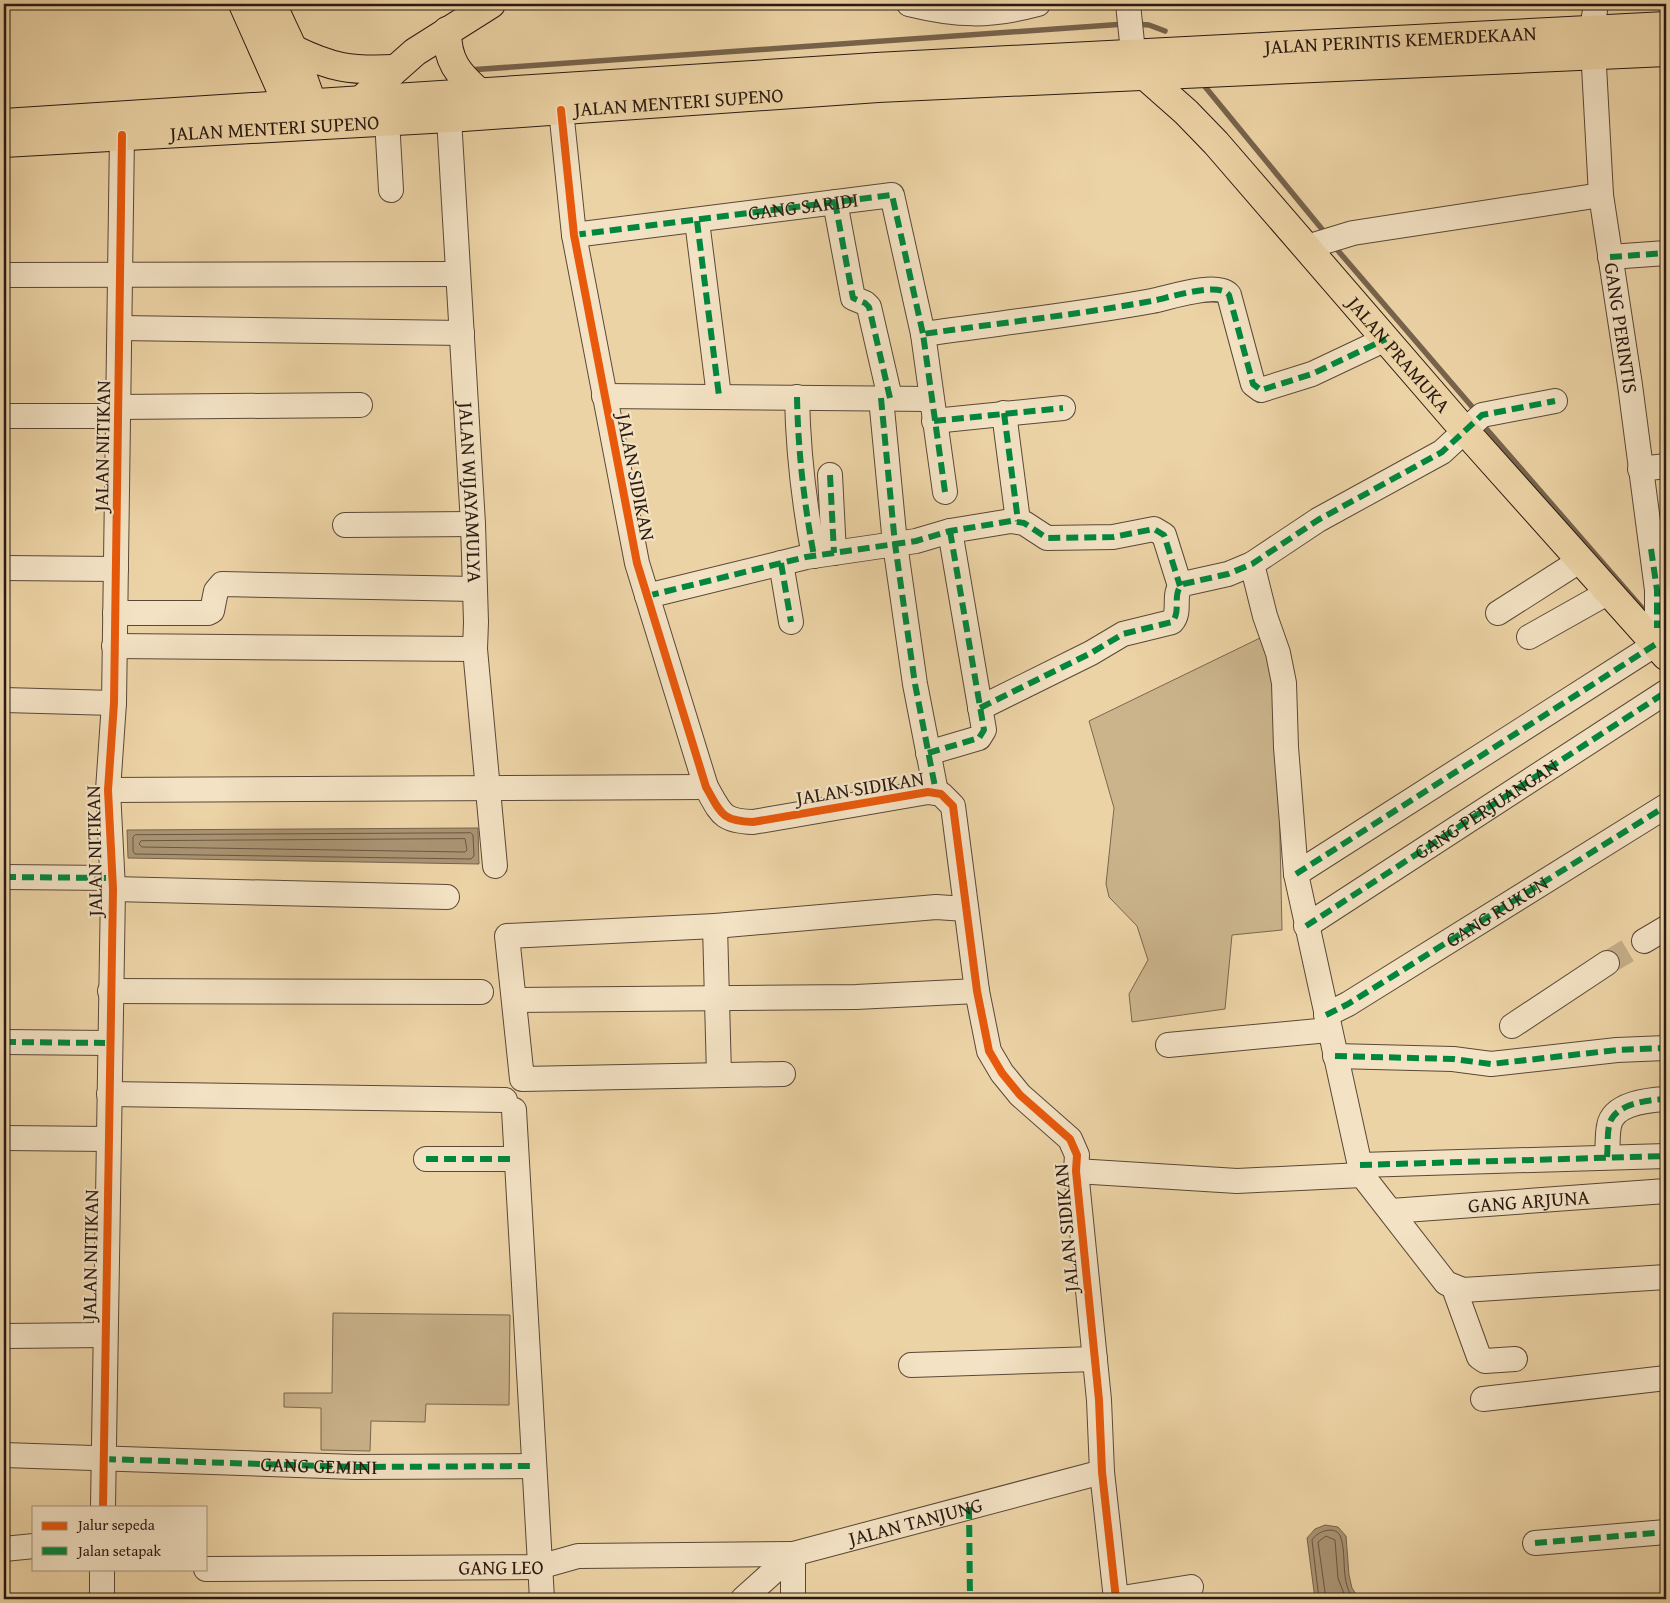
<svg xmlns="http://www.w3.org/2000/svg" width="1670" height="1603" viewBox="0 0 1670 1603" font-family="'Gentium Book Plus',serif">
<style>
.green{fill:#cbb48c;stroke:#7a674f}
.water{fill:#aa9473;stroke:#77634c}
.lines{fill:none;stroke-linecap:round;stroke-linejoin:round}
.shore{stroke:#6a5742;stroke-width:1}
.stream{stroke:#77634c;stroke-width:5.5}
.minor-tunnel{stroke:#c5ae88;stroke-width:24;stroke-dasharray:24 12;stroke-linecap:butt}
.minor-casing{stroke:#5a4837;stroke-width:26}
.major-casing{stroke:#2a1a12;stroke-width:30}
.minor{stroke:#f3e2c4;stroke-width:24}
.major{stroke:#ecd3a5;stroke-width:28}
.quiet{stroke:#00873e;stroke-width:6;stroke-dasharray:12 6;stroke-linecap:butt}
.cycleway-casing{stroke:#f3e2c4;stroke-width:11}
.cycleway{stroke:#e8590c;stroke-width:8}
.labels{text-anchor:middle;stroke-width:4.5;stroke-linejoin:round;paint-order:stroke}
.street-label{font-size:20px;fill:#2a1a12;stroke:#f3e2c4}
</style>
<rect width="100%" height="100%" fill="#ecd3a5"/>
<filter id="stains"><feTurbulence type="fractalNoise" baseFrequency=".004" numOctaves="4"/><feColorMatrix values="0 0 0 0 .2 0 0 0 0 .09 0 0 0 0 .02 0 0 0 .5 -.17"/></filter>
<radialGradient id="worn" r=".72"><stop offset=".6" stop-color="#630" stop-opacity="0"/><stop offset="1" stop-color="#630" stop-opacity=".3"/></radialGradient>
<g class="green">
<path d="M1262 637 1277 700 1282 930 1232 935 1225 1009 1132 1022 1129 994 1148 960 1137 926 1109 897 1106 884 1114 808 1089 721Z"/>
<path d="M333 1313 510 1315 509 1405 426 1404 425 1422 371 1421 370 1451 321 1450V1408L284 1407V1393H332Z"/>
</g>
<g class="water">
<path d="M478 828 479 864 128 858 127 830Z"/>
<path d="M1325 1525 1338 1527 1346 1536 1349 1575 1352 1588 1359 1599H1315L1307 1538 1315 1529Z"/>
</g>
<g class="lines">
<g class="shore">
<path d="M471 833 473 835 474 856 471 859 135 854 133 851V837L135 835Z"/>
<path d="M465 839 467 850 465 852 142 847 139 844 141 841Z"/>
<path d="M1319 1599 1312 1540C1317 1531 1337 1524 1341 1538 1347 1559 1340 1579 1353 1599"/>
<path d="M1326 1599 1318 1542 1326 1536 1335 1540 1338 1578 1346 1599"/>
</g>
<g class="stream">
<path d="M1134 24 1149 25 1165 31"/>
<path d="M469 70 1125 24"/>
<path d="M1202 83 1326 234"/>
<path d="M1334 246 1474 409"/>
<path d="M1483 425 1649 616"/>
</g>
<path class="minor-tunnel" d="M1607 963 1644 941"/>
<defs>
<g id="minor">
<path d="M909 4C958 16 989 17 1038 4"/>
<path d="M1128 4 1133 52"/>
<path id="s1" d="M1596 4 1592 29 1601 195 1630 385 1657 590V628"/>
<path d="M561 110 574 235 637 563 706 787C721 813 721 821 753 822L928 792 941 794 953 806 977 991 989 1051 1002 1073 1020 1095 1070 1139 1077 1155 1076 1171 1099 1400 1102 1472 1116 1599"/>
<path id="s2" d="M449 118 473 524 476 622 475 649 495 866"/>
<path d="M387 120 391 190"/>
<path d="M835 202 853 298 865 303 869 307 890 398"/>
<path d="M697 221 719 396"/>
<path d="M574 235 892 195 923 334"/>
<path d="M1307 247 1353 233 1601 195"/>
<path d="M1610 257 1666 253"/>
<path d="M4 275 457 274"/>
<path d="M120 328 462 333"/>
<path d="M604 396 930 399"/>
<path d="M797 397C798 451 804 503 814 556"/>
<path d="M881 398 895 544 915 684 936 792"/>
<path d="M118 407 360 405"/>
<path d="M1004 413 1018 521"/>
<path d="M4 416H118"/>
<path d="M934 421 1063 408"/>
<path d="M1640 469 1666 466"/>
<path d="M830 475 834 553"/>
<path d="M945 492 923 334C999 323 1076 315 1152 301 1168 298 1218 281 1229 295L1253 384 1261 390 1312 374 1386 339"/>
<path d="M345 525 473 524"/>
<path d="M781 563 791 622"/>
<path d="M1252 564 1265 616 1278 653 1284 683 1286 747 1296 874 1362 1175 1446 1283 1463 1290 1666 1277"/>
<path d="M4 568 116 569"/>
<path d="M647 596 806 557 916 541 950 531 1011 521 1024 523 1047 538 1113 537 1154 529 1164 535 1180 586"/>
<path d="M115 613H208L212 611 216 591 222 584 475 589"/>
<path d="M1498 613 1581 560"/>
<path d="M1529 637 1609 592"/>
<path d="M114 646 475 649"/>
<path d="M4 700 114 703"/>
<path d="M980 708 1091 653 1123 634 1172 622C1182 611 1171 593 1183 584L1228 574 1252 564 1318 520 1442 452 1482 415 1555 401"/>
<path d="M928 753 979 738 984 730 950 531"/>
<path d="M108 790 706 787"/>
<path d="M1296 874 1656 644 1666 641"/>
<path d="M4 877 112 878"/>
<path d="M113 889 447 897"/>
<path d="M715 926 719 1075"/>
<path id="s3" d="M1306 926 1666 692"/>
<path d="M1644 941 1666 928"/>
<path d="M110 991 481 992"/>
<path d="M514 1000 856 997 977 991"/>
<path d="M1326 1015 1348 1004 1666 806"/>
<path d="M1512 1026 1607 963"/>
<path d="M4 1042 109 1043"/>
<path d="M1168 1045 1329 1030"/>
<path d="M1335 1056 1453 1059 1491 1064 1617 1050 1666 1048"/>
<path d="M783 1074 522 1079 507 936 715 926 936 907 966 909"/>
<path d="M109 1094 505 1100"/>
<path d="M514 1110 542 1599"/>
<path d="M4 1138 108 1139"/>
<path d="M1607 1157C1608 1147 1607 1136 1609 1126 1613 1103 1649 1100 1666 1099"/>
<path d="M426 1159H516"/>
<path d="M1360 1165 1666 1156"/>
<path d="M1076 1171 1237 1181 1362 1175"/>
<path id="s4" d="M1391 1211 1666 1191"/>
<path d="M1454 1288 1479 1357 1485 1361 1515 1359"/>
<path d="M4 1336 105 1335"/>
<path d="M911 1365 1095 1359"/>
<path d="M1483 1399 1666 1378"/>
<path id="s5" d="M4 1455 355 1467 534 1466"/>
<path d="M103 1507 113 889 108 790 114 703 122 135"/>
<path d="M1535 1543 1666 1532"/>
<path d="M4 1549 34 1546"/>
<path id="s6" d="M206 1569 539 1567 578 1556 793 1554V1599"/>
<path d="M102 1599V1569"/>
<path id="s7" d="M743 1599 793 1554 1102 1472"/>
<path d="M1116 1599 1191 1587"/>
</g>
<g id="major">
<path d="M243 4 294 119"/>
<path d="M272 4 293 49 318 120"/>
<path d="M447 31C447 61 458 74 480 93"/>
<path d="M293 49C332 68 350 71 394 69"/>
<path id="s8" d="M1139 65 1143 74 1186 112 1216 143 1465 431 1666 656"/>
<path d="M357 107 361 100 415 52 491 4"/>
<path id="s9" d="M4 123 876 67 1666 26"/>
<path id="s10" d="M4 143 449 118 878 88 1666 52"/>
</g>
</defs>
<use href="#minor" class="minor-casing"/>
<use href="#major" class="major-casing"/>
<use href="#minor" class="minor"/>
<use href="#major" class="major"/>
<g class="quiet">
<path d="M835 202 853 298 865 303 869 307 890 398"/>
<path d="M697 221 719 396"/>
<path id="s11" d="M574 235 892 195 923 334"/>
<path d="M1610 257 1666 253"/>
<path d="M797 397C798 451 804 503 814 556"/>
<path d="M881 398 895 544 915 684 936 792"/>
<path d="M1004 413 1018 521"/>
<path d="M934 421 1063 408"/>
<path d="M830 475 834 553"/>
<path d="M945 492 923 334C999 323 1076 315 1152 301 1168 298 1218 281 1229 295L1253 384 1261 390 1312 374 1386 339"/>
<path d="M1651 549 1657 590V628"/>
<path d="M781 563 791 622"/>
<path d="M647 596 806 557 916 541 950 531 1011 521 1024 523 1047 538 1113 537 1154 529 1164 535 1180 586"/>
<path d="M980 708 1091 653 1123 634 1172 622C1182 611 1171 593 1183 584L1228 574 1252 564 1318 520 1442 452 1482 415 1555 401"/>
<path d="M928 753 979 738 984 730 950 531"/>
<path d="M1296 874 1656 644"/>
<path d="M4 877 112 878"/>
<path d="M1306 926 1666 692"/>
<path id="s12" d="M1326 1015 1348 1004 1666 806"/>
<path d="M4 1042 109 1043"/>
<path d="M1335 1056 1453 1059 1491 1064 1617 1050 1666 1048"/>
<path d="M1607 1157C1608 1147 1607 1136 1609 1126 1613 1103 1649 1100 1666 1099"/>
<path d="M426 1159H516"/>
<path d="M1360 1165 1666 1156"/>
<path d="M104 1459 355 1467 534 1466"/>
<path d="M969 1507 970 1599"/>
<path d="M1535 1543 1666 1532"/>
</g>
<defs>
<g id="cycleway">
<path d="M561 110 574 235 637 563 706 787C721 813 721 821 753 822L928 792 941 794 953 806 977 991 989 1051 1002 1073 1020 1095 1070 1139 1077 1155 1076 1171 1099 1400 1102 1472 1116 1599"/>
<path d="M103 1507 113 889 108 790 114 703 122 135"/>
</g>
</defs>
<use href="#cycleway" class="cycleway-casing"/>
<use href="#cycleway" class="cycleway"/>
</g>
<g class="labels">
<g class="street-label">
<text dy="7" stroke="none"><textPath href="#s9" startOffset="1399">JALAN PERINTIS KEMERDEKAAN</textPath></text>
<text dy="7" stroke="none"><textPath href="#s10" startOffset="676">JALAN MENTERI SUPENO</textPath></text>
<text dy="7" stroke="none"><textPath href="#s10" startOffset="271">JALAN MENTERI SUPENO</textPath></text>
<text dy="7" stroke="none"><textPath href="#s11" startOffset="231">GANG SARIDI</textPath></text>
<text dy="7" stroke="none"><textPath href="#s1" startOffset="326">GANG PERINTIS</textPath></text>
<text dy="7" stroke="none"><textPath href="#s8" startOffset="390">JALAN PRAMUKA</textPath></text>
<text transform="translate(102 446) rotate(-89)" y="7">JALAN NITIKAN</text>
<text transform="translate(636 477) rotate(79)" y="7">JALAN SIDIKAN</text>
<text dy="7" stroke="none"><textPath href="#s2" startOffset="375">JALAN WIJAYAMULYA</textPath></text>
<text transform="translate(860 788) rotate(-9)" y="7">JALAN SIDIKAN</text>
<text dy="7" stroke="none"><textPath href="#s3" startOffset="215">GANG PERJUANGAN</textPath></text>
<text transform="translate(94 851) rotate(-91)" y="7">JALAN NITIKAN</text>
<text dy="7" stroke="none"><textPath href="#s12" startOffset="200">GANG RUKUN</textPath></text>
<text dy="7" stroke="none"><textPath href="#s4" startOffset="138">GANG ARJUNA</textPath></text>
<text transform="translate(1066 1228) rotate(-95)" y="7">JALAN SIDIKAN</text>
<text transform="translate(90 1255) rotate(-89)" y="7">JALAN NITIKAN</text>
<text dy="7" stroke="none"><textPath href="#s5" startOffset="315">GANG GEMINI</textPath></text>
<text dy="7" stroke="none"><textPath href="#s7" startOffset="194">JALAN TANJUNG</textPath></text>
<text dy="7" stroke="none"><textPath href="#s6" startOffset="295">GANG LEO</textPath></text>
</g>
</g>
<rect width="1670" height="1603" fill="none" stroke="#ecd3a5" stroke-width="20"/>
<rect x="5" y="5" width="1660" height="1593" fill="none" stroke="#2a1a12" stroke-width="2.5"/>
<rect x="10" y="10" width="1650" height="1583" fill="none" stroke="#2a1a12"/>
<rect x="32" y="1506" width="175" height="65" fill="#f3e2c4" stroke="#a3927d"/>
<rect x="42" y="1522" width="25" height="8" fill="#e8590c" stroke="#a3927d"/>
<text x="78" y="1530" font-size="15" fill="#2a1a12">Jalur sepeda</text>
<rect x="42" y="1547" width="25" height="8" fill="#00873e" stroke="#a3927d"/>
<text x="78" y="1556" font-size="15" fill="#2a1a12">Jalan setapak</text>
<rect width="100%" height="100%" filter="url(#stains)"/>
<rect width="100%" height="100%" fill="url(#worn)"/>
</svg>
